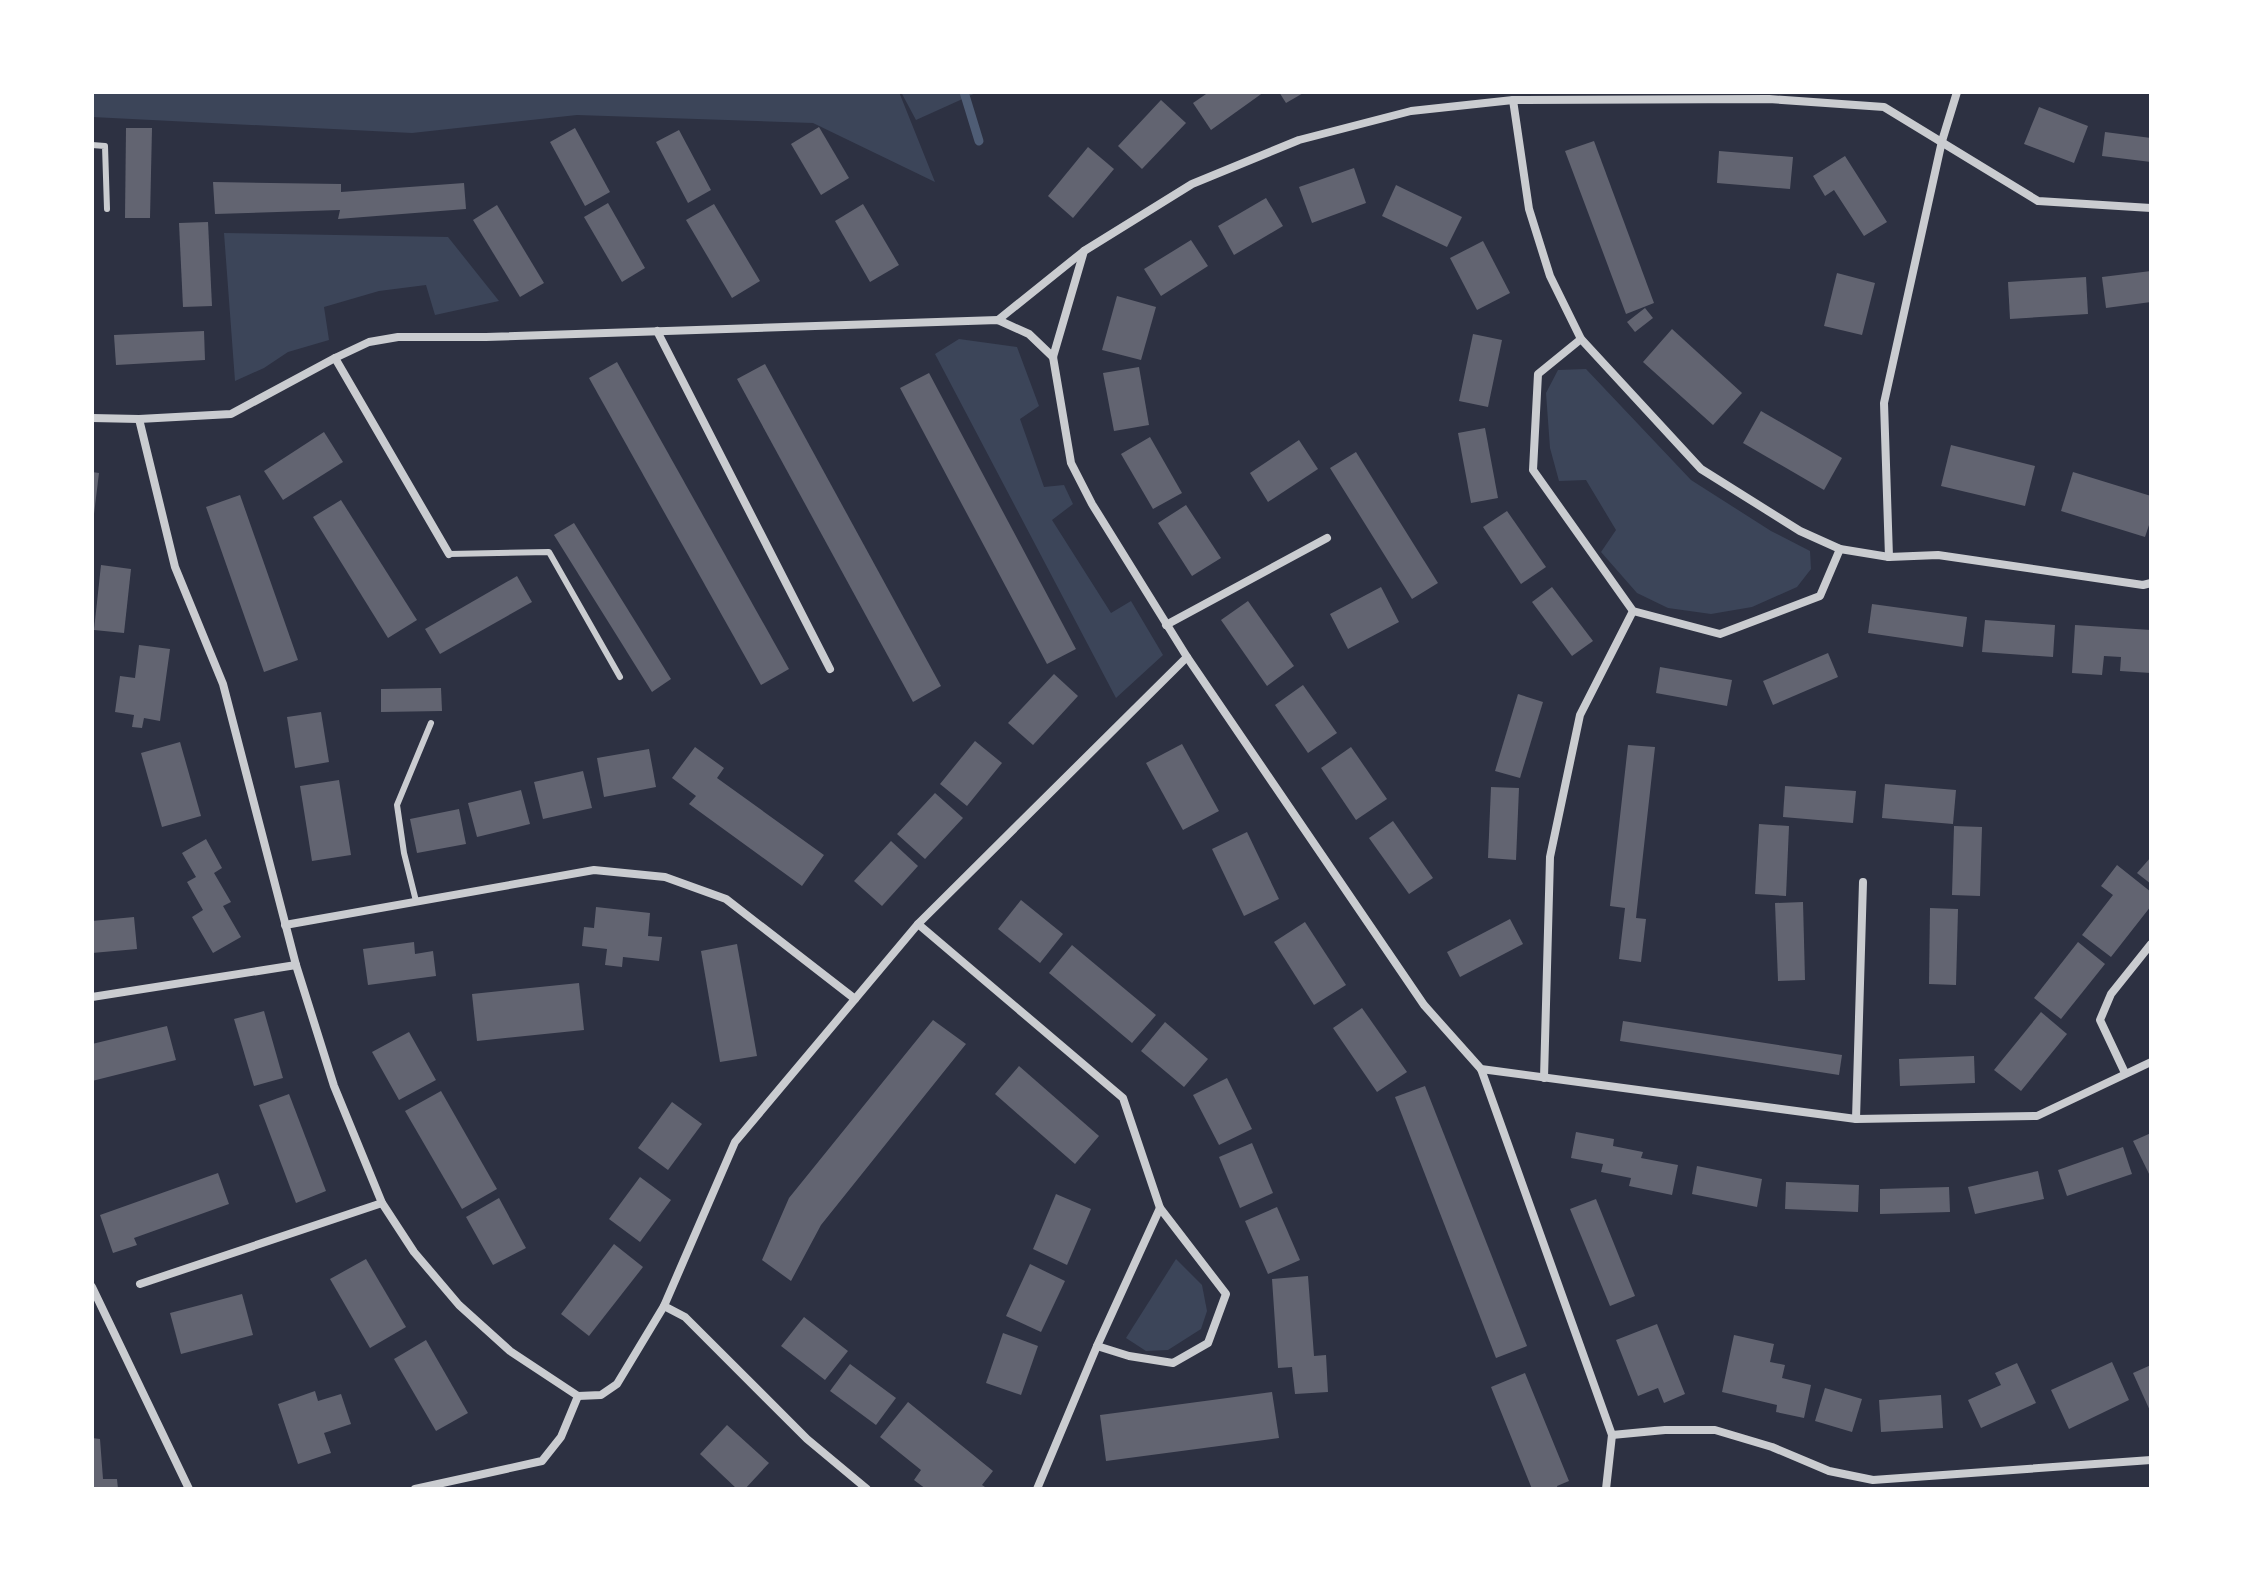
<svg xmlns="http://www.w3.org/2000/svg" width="2243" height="1581" viewBox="0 0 2243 1581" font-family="'Fira Sans',sans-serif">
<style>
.green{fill:#3c4559}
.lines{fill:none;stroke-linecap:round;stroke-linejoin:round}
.stream{stroke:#4f5d75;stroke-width:9}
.building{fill:#626471}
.service{stroke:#caccd0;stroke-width:6}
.minor{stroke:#caccd0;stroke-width:8}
</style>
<rect width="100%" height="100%" fill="#2d3142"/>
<g class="green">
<path d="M92 92H899L935 182 813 123 577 115 412 133 92 117Z"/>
<path d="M901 92H978L916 120Z"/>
<path d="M224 233 448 237 499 301 435 315 426 285 379 291 324 307 329 340 288 352 264 368 235 381Z"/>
<path d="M959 339 1017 347 1039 406 1020 419 1044 487 1064 485 1073 504 1052 520 1111 613 1131 601 1163 655 1116 698 935 354Z"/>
<path d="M1586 369 1691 480 1771 531 1810 551 1811 569 1797 587 1752 607 1711 614 1668 608 1637 593 1601 552 1616 530 1586 480 1559 481 1550 448 1546 393 1558 370Z"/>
<path d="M1176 1259 1202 1285 1207 1311 1201 1329 1168 1350 1146 1351 1126 1338Z"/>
</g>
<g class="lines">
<path class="stream" d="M964 92 979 141"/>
</g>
<g class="building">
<path d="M1209 92H1264L1211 130 1193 103Z"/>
<path d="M1279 92H1305L1286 103Z"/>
<path d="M1161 100 1186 123 1142 169 1118 146Z"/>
<path d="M2039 107 2088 126 2074 163 2024 144Z"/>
<path d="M819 127 849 178 821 195 791 144Z"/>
<path d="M126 128H152L150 218H125Z"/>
<path d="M575 128 610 192 585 206 550 142Z"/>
<path d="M679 130 711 190 688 203 656 142Z"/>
<path d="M2105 132 2151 138V162L2102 156Z"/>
<path d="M1594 141 1654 303 1626 314 1565 151Z"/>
<path d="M1088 147 1114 169 1073 218 1048 196Z"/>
<path d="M1719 151 1793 157 1790 189 1717 183Z"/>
<path d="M1845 156 1887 222 1864 236 1834 190 1825 196 1813 176Z"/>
<path d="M1354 168 1366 203 1312 223 1299 187Z"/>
<path d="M213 182 341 184V192L464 183 466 209 338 219 340 210 215 214Z"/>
<path d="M1396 185 1462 217 1447 247 1382 216Z"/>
<path d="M1266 198 1283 226 1234 255 1218 226Z"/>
<path d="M608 203 645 268 622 282 584 217Z"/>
<path d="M714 204 760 281 732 298 686 220Z"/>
<path d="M863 204 899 265 870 282 835 221Z"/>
<path d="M497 205 544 283 520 297 473 220Z"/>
<path d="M208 222 212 306 183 307 179 223Z"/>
<path d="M1191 240 1208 266 1161 296 1144 269Z"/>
<path d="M1483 241 1510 293 1477 310 1450 258Z"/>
<path d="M2151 271V302L2106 308 2102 277Z"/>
<path d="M1837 273 1875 283 1862 335 1824 326Z"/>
<path d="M2086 277 2088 314 2010 319 2008 282Z"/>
<path d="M1117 296 1156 307 1141 360 1102 350Z"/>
<path d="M1645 308 1653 318 1635 332 1627 322Z"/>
<path d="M1672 329 1742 393 1713 425 1643 362Z"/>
<path d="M204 331 205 360 116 365 114 335Z"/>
<path d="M1473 334 1502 340 1488 407 1459 401Z"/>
<path d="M617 362 789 669 761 685 589 378Z"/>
<path d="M765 364 941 686 913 702 737 379Z"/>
<path d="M1139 367 1149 425 1114 431 1103 373Z"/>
<path d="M929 373 1076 649 1047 664 900 388Z"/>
<path d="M1761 411 1842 458 1824 490 1743 443Z"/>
<path d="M1485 428 1498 498 1471 503 1458 433Z"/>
<path d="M324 432 343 462 283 500 264 471Z"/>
<path d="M1150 437 1182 493 1153 509 1121 454Z"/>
<path d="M1299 440 1318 469 1268 502 1250 473Z"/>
<path d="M1951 445 2035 466 2025 506 1941 486Z"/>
<path d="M1356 452 1438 583 1412 599 1330 468Z"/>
<path d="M92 472 99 473 94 514H92Z"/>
<path d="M2073 472 2151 496V519L2145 537 2061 511Z"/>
<path d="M240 495 298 660 264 672 206 507Z"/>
<path d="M341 500 417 620 388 638 313 517Z"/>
<path d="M1186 505 1221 558 1192 576 1158 523Z"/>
<path d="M1507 511 1546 567 1521 584 1483 527Z"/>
<path d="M574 523 671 679 652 692 554 535Z"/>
<path d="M101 565 131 569 124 633 94 630Z"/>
<path d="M517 576 532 602 440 654 425 629Z"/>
<path d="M1381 587 1399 622 1348 649 1330 614Z"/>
<path d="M1552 587 1593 641 1572 656 1532 602Z"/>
<path d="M1248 601 1294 666 1267 686 1221 620Z"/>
<path d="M1872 604 1967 617 1963 647 1868 633Z"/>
<path d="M1985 620 2055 625 2053 657 1982 652Z"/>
<path d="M2075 625 2151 630V673L2120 671 2121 657 2104 656 2102 675 2072 673Z"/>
<path d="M139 645 170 649 160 721 144 718 142 728 132 727 134 715 115 712 120 676 135 678Z"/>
<path d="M1828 653 1838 677 1773 705 1763 681Z"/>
<path d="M1660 667 1732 680 1727 706 1656 693Z"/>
<path d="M1054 674 1078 696 1033 745 1008 723Z"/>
<path d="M1303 685 1337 733 1308 753 1275 705Z"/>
<path d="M441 688 442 711 381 712V689Z"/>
<path d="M1518 694 1543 702 1520 778 1495 771Z"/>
<path d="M321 712 329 762 295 768 287 717Z"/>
<path d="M975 741 1002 763 967 806 940 784Z"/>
<path d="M180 742 201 816 162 827 141 753Z"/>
<path d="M1182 744 1219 811 1183 830 1146 763Z"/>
<path d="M1628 745 1655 747 1636 918 1646 919 1641 962 1619 959 1625 908 1610 906Z"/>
<path d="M695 747 724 768 717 778 824 855 802 886 689 804 696 796 672 778Z"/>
<path d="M1351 747 1387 799 1356 820 1321 768Z"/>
<path d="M649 749 656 787 604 797 597 758Z"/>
<path d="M583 771 592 808 543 819 534 782Z"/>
<path d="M339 780 351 855 312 861 300 786Z"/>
<path d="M1885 784 1956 790 1953 824 1882 818Z"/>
<path d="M1785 786 1856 791 1853 823 1783 817Z"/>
<path d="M1491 787 1519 788 1516 860 1488 858Z"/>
<path d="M521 790 530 824 477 837 468 803Z"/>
<path d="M935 793 963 818 925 859 897 834Z"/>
<path d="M459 809 466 844 417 853 410 819Z"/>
<path d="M1393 821 1433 878 1409 894 1369 838Z"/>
<path d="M1759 824 1789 826 1786 896 1755 894Z"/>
<path d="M1954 826 1982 827 1980 896 1952 895Z"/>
<path d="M1247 832 1279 899 1244 916 1212 849Z"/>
<path d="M206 839 222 868 214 873 231 902 223 906 241 937 213 953 192 917 203 910 187 882 196 877 182 853Z"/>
<path d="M891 841 918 866 882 906 854 881Z"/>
<path d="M2151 857V884L2137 873Z"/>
<path d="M2117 865 2151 892V906L2111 957 2082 935 2113 895 2101 886Z"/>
<path d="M1021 900 1063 934 1040 963 998 929Z"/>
<path d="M1803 902 1805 980 1778 981 1775 903Z"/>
<path d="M596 907 650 913 648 936 662 937 659 961 623 957 622 967 605 965 607 949 582 946 584 927 594 928Z"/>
<path d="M1930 908 1958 909 1956 985 1929 984Z"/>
<path d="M134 917 137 949 92 953V921Z"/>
<path d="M1510 919 1523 944 1460 977 1447 952Z"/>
<path d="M1305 922 1346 985 1314 1005 1274 942Z"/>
<path d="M414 942 415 954 433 951 436 976 368 985 363 949Z"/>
<path d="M2078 942 2105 964 2061 1019 2034 998Z"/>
<path d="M737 944 757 1056 720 1062 701 951Z"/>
<path d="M1072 945 1156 1015 1132 1043 1049 973Z"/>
<path d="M579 983 584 1030 477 1041 472 994Z"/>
<path d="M1362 1008 1407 1072 1377 1092 1333 1028Z"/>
<path d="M264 1011 283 1078 254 1086 234 1019Z"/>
<path d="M2041 1012 2067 1034 2021 1091 1994 1070Z"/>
<path d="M933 1020 966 1044 821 1225 791 1281 762 1260 789 1198Z"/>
<path d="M1623 1021 1842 1055 1839 1075 1620 1041Z"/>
<path d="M1165 1022 1208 1059 1184 1087 1141 1051Z"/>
<path d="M167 1026 176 1060 92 1081V1044Z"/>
<path d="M409 1032 436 1080 399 1100 372 1052Z"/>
<path d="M1974 1056 1975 1083 1900 1086 1899 1059Z"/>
<path d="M1019 1066 1099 1136 1075 1164 995 1094Z"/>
<path d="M1227 1078 1252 1129 1219 1145 1193 1095Z"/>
<path d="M1425 1086 1527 1346 1496 1358 1395 1097Z"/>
<path d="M441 1091 497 1189 462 1209 405 1111Z"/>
<path d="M289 1094 326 1191 296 1203 259 1105Z"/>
<path d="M672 1102 702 1124 668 1170 638 1148Z"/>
<path d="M1576 1132 1614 1139 1613 1146 1643 1152 1641 1158 1678 1165 1672 1195 1629 1186 1631 1178 1601 1172 1603 1164 1571 1158Z"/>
<path d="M2151 1133V1178L2133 1141Z"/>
<path d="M1252 1143 1273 1193 1240 1208 1219 1157Z"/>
<path d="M2123 1147 2132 1174 2067 1196 2058 1170Z"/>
<path d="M1697 1166 1762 1179 1757 1207 1692 1194Z"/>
<path d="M2038 1171 2044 1199 1975 1214 1968 1187Z"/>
<path d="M218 1173 229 1204 134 1238 137 1245 113 1253 100 1215Z"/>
<path d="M640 1177 671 1200 640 1242 609 1219Z"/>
<path d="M1786 1182 1859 1185 1858 1212 1785 1209Z"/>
<path d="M1949 1187 1950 1212 1880 1214V1189Z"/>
<path d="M1056 1194 1091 1209 1067 1265 1033 1249Z"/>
<path d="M499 1198 526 1248 493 1265 466 1217Z"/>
<path d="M1596 1199 1635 1296 1610 1306 1570 1209Z"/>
<path d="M1277 1207 1300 1260 1268 1274 1245 1221Z"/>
<path d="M614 1244 643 1267 589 1336 561 1314Z"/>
<path d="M366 1259 406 1327 370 1348 330 1279Z"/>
<path d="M1030 1264 1065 1281 1041 1332 1006 1316Z"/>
<path d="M1308 1276 1314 1356 1326 1355 1328 1392 1295 1394 1292 1367 1278 1368 1272 1279Z"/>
<path d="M242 1294 253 1335 181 1354 170 1313Z"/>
<path d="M804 1317 848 1351 825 1380 781 1346Z"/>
<path d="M1657 1324 1685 1394 1664 1403 1658 1388 1638 1396 1616 1340Z"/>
<path d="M1003 1333 1038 1346 1021 1395 986 1383Z"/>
<path d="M1734 1335 1774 1344 1770 1362 1785 1365 1782 1378 1811 1385 1804 1418 1776 1412 1777 1405 1722 1392Z"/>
<path d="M426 1340 468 1413 436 1431 394 1359Z"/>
<path d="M2112 1362 2129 1400 2069 1429 2051 1390Z"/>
<path d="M2017 1363 2036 1403 1981 1428 1968 1400 2001 1385 1995 1373Z"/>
<path d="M850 1364 896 1398 876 1425 830 1391Z"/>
<path d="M2151 1365V1413L2133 1373Z"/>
<path d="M1525 1373 1569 1481 1557 1486 1558 1489H1532L1491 1387Z"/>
<path d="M1825 1388 1862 1399 1852 1432 1815 1421Z"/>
<path d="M315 1391 318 1401 341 1394 351 1424 324 1433 331 1453 298 1464 278 1404Z"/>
<path d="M1272 1392 1279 1438 1106 1461 1100 1415Z"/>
<path d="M1941 1395 1943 1428 1881 1432 1879 1400Z"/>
<path d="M908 1402 993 1471 982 1485 988 1489H926L914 1480 921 1470 880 1437Z"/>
<path d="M727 1425 769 1463 745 1489H737L700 1454Z"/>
<path d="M92 1438 100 1439 103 1479H117L118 1489H92Z"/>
</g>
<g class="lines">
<g class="service">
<path d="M92 145 105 146 107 209"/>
<path d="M449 554 549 552 620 677"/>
<path d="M416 901 404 853 397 805 431 723"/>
</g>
<g class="minor">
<path d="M1513 100 1529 209 1550 276 1581 339 1701 469 1800 531 1840 549 1889 557 1938 555 2143 585 2151 583"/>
<path d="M2151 208 2038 201 1884 107 1769 99 1513 100 1411 111 1299 140 1192 184 1084 251 1053 357 1071 463 1092 504 1187 657 1424 1005 1481 1069 1856 1119 2037 1116 2151 1062"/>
<path d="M998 320 1084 251"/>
<path d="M657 331 830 669"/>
<path d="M1581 339 1538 374 1533 470 1633 611 1720 634 1820 596 1840 549"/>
<path d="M335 358 449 554"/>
<path d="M92 418 139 419 231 414 335 358 369 342 398 337H486L998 320 1029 334 1053 357"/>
<path d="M139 419 175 567 223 684 296 965 334 1086 382 1203 414 1252 459 1305 510 1351 578 1396"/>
<path d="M1889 557 1884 403 1942 141 1957 92"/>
<path d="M1166 625 1327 538"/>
<path d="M918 924 1123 1098 1160 1208 1097 1346 1037 1489"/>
<path d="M285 925 594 870 665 877 726 899 855 999"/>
<path d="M92 997 296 965"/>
<path d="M1481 1069 1612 1435 1606 1489"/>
<path d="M2125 1073 2100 1020 2111 994 2151 944"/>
<path d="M1544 1078 1550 857 1580 715 1633 611"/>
<path d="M1856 1119 1863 882"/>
<path d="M140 1284 382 1203"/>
<path d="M92 1287 189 1489"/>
<path d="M664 1306 685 1317 807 1439 867 1489"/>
<path d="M1097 1346 1129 1356 1173 1363 1208 1343 1226 1294 1160 1208"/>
<path d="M578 1396 601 1395 617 1384 664 1306 735 1142 918 924 1187 657"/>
<path d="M1612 1435 1665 1430H1715L1772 1447 1829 1471 1873 1480 2151 1460"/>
<path d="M415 1489 542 1461 561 1437 578 1396"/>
</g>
</g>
<rect width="2243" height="1581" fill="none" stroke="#ffffff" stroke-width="188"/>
</svg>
